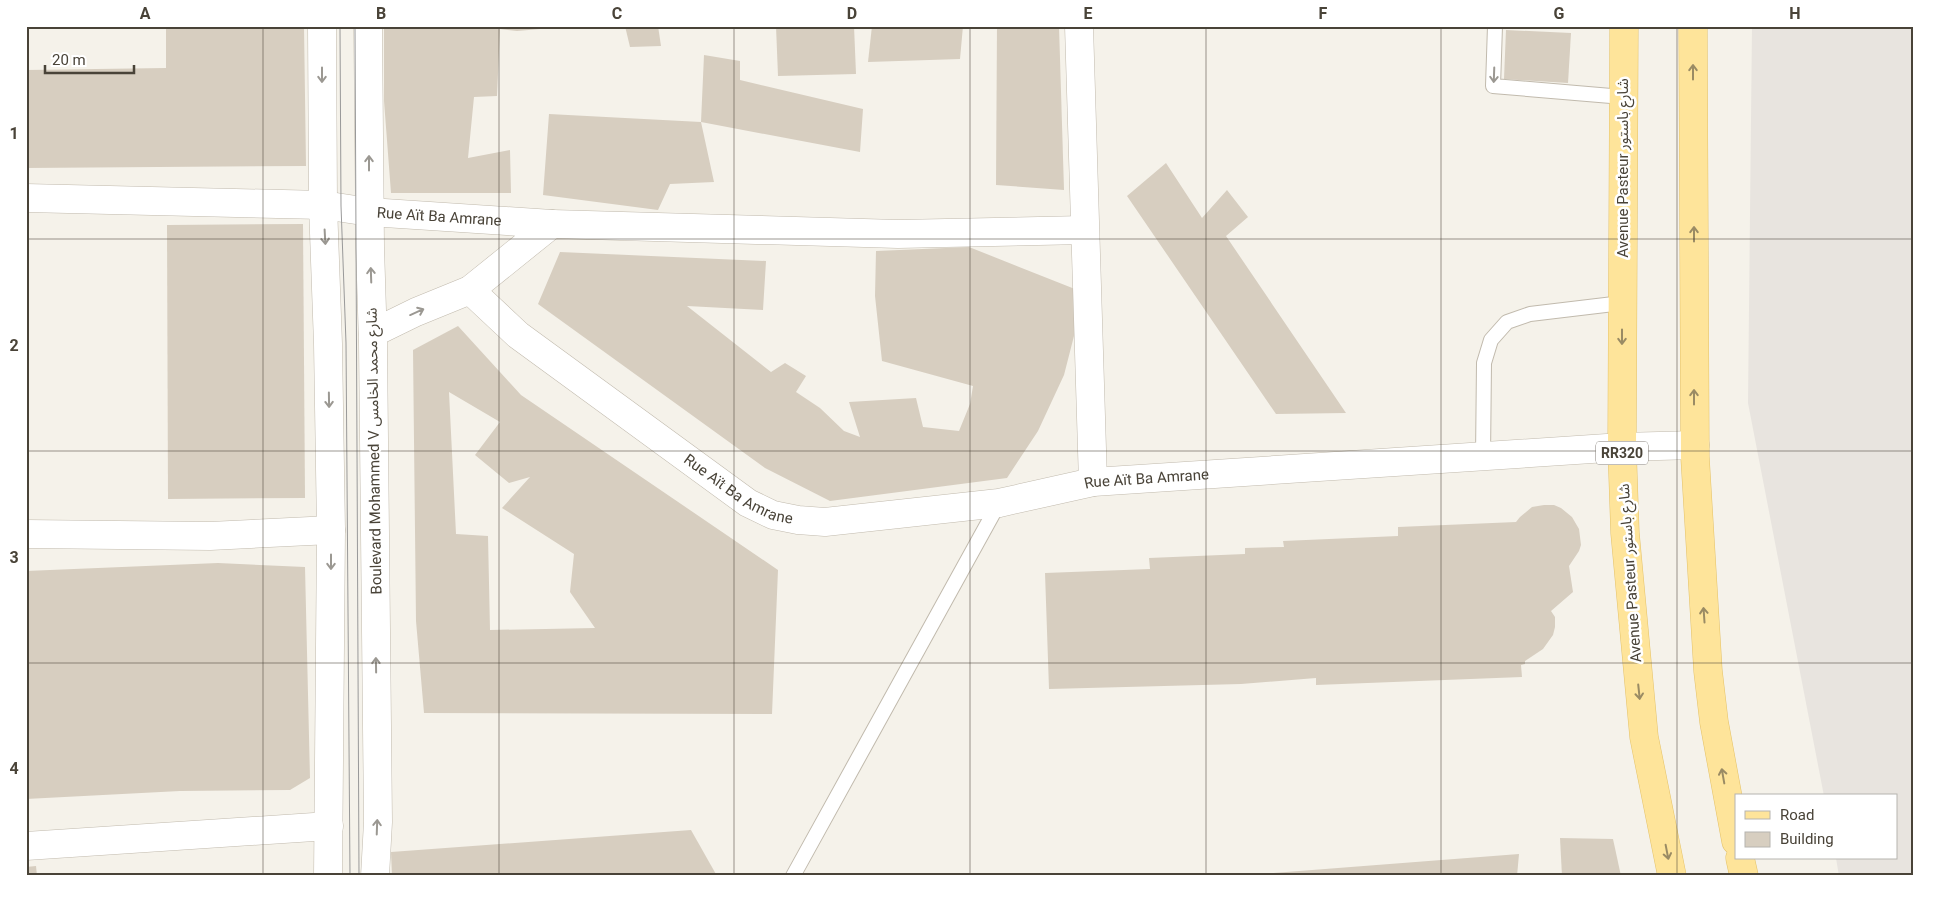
<svg xmlns="http://www.w3.org/2000/svg" width="1940" height="902" viewBox="0 0 1940 902" font-family="Roboto,'Noto Sans Arabic',sans-serif">
<style>
.industrial{fill:#e8e4df}
.building{fill:#d7cec0;fill-rule:evenodd}
.lines{fill:none;stroke-linecap:round;stroke-linejoin:round}
.service-casing{stroke:#c1baad;stroke-width:16}
.minor-casing{stroke:#c1baad;stroke-width:29}
.tertiary-casing{stroke:#c1baad;stroke-width:29}
.primary-casing{stroke:#e4c269;stroke-width:29}
.service{stroke:#fff;stroke-width:14}
.minor{stroke:#fff;stroke-width:28}
.tertiary{stroke:#fff;stroke-width:28}
.primary{stroke:#fee49a;stroke-width:28}
.tram{stroke:#999;stroke-width:1}
.oneway{stroke:#9a8b64}
.oneway2{stroke:#9b9892}
.grid{fill:none;stroke:#494338;stroke-width:1;stroke-opacity:0.55}
.labels{text-anchor:middle;stroke-width:5;stroke-linejoin:round;paint-order:stroke}
.shield{fill:#fff;stroke:#807b74;stroke-width:1}
.shield-label{font-size:14px;font-weight:bold;fill:#494338}
.street-label{font-size:15px;fill:#494338;stroke:#fff}
.neatline{fill:none;stroke:#494338;stroke-width:2}
.grid-label{font-size:16px;text-anchor:middle;font-weight:bold;fill:#494338}
</style>
<rect width="100%" height="100%" fill="#f5f2ea"/>
<path class="industrial" d="M1752 26H1914V876H1839L1836 858H1896V796H1824L1748 403Z"/>
<g class="building">
<path d="M166 26H304L306 166 26 168V70L166 68Z"/>
<path d="M384 26H552V28L517 31 500 29 497 96 474 97 468 158 510 150 511 193H391L384 101Z"/>
<path d="M625 26H658L661 46 630 47Z"/>
<path d="M776 26H854L856 74 778 76Z"/>
<path d="M872 26H963L960 59 868 62Z"/>
<path d="M997 26H1059L1064 190 996 185Z"/>
<path d="M1506 30 1571 33 1568 83 1504 79Z"/>
<path d="M704 55 740 61V80L863 109 860 152 701 122 714 182 670 184 658 210 543 195 549 114 701 122Z"/>
<path d="M1166 163 1202 218 1227 190 1248 217 1226 236 1346 413 1276 414 1127 196Z"/>
<path d="M303 224 305 498 168 499 167 225Z"/>
<path d="M969 247 1085 293 1064 375 1038 431 1007 478 830 501 765 468 538 304 560 252 766 261 763 310 687 306 771 372 785 363 806 376 796 392 820 408 844 431 860 437 849 402 916 398 923 427 959 431 970 404 973 386 882 361 875 296 876 251Z"/>
<path d="M458 326 521 395 778 570 772 714 424 713 416 621 413 350ZM449 392 500 422 475 455 509 483 530 477 502 508 574 554 570 592 595 628 490 630 488 536 456 534Z"/>
<path d="M1544 505H1554L1561 508 1572 517 1579 529 1581 545 1579 551 1569 566 1573 592 1551 611 1555 617V627L1553 635 1543 649 1525 661V664L1521 665 1522 677 1316 685V678L1241 684 1049 689 1045 573 1150 569 1149 558 1245 554V548L1284 547 1283 541 1398 536V527L1516 522 1520 517 1532 507Z"/>
<path d="M218 563 305 567 310 778 290 790 180 791 26 799V571Z"/>
<path d="M691 830 717 876H392L391 852Z"/>
<path d="M1560 838 1613 839 1621 876H1562Z"/>
<path d="M1519 854 1517 876H1261V874Z"/>
<path d="M36 866 37 876H26V867Z"/>
</g>
<g class="lines">
<defs>
<g id="service">
<path d="M1495 26 1493 86 1623 97"/>
<path d="M1483 457 1484 363 1491 340 1507 322 1530 314 1622 303"/>
<path d="M793 876 999 503"/>
</g>
<g id="minor">
<path d="M1079 26 1093 482"/>
<path id="s1" d="M26 198 323 205 369 212 552 224 470 290 416 312 373 333"/>
<path d="M552 224 898 234 1084 230"/>
<path id="s2" d="M470 290 518 335 748 503 773 515 798 520 825 522 999 503 1093 482 1622 447 1695 445"/>
<path d="M26 534 210 536 331 530"/>
<path d="M26 846 329 826"/>
</g>
<g id="tertiary">
<path d="M322 26 323 205 328 344 331 530 328 876"/>
<path d="M368 26 370 247 373 343 378 822 375 876"/>
</g>
<g id="primary">
<path d="M1624 26 1622 447 1625 533 1644 737 1672 876"/>
<path d="M1693 26 1695 457 1708 671 1714 722 1736 841"/>
<path d="M1740 858 1744 876"/>
</g>
</defs>
<use href="#service" class="service-casing"/>
<use href="#minor" class="minor-casing"/>
<use href="#tertiary" class="tertiary-casing"/>
<use href="#primary" class="primary-casing"/>
<use href="#service" class="service"/>
<use href="#minor" class="minor"/>
<use href="#tertiary" class="tertiary"/>
<use href="#primary" class="primary"/>
<g class="tram">
<path d="M340 26 341 206 346 343 350 876"/>
<path d="M355 26 359 876"/>
</g>
</g>
<defs><path id="oneway-shaft" d="M-6 0H5M1.5-3L5.5 0L1.5 3" fill="none" stroke-width="1.6" stroke-linecap="round" stroke-linejoin="round" transform="scale(1.25)"/></defs>
<g class="oneway">
<use href="#oneway-shaft" transform="translate(1693 72) rotate(-90)"/>
<use href="#oneway-shaft" transform="translate(1694 234) rotate(-90)"/>
<use href="#oneway-shaft" transform="translate(1622 337) rotate(90)"/>
<use href="#oneway-shaft" transform="translate(1694 397) rotate(-90)"/>
<use href="#oneway-shaft" transform="translate(1704 615) rotate(-94)"/>
<use href="#oneway-shaft" transform="translate(1639 692) rotate(84)"/>
<use href="#oneway-shaft" transform="translate(1723 776) rotate(-100)"/>
<use href="#oneway-shaft" transform="translate(1667 852) rotate(79)"/>
</g>
<g class="oneway2">
<use href="#oneway-shaft" transform="translate(322 75) rotate(90)"/>
<use href="#oneway-shaft" transform="translate(1494 75) rotate(92)"/>
<use href="#oneway-shaft" transform="translate(369 163) rotate(-90)"/>
<use href="#oneway-shaft" transform="translate(325 237) rotate(87)"/>
<use href="#oneway-shaft" transform="translate(371 275) rotate(-92)"/>
<use href="#oneway-shaft" transform="translate(417 312) rotate(-24)"/>
<use href="#oneway-shaft" transform="translate(329 400) rotate(89)"/>
<use href="#oneway-shaft" transform="translate(331 562) rotate(90)"/>
<use href="#oneway-shaft" transform="translate(376 665) rotate(-91)"/>
<use href="#oneway-shaft" transform="translate(377 827) rotate(-88)"/>
</g>
<path class="grid" d="M263 26V876M499 26V876M734 26V876M970 26V876M1206 26V876M1441 26V876M1677 26V876M26 239H1914M26 451H1914M26 663H1914"/>
<g class="labels">
<rect class="shield" x="1596" y="441.5" width="52" height="23" rx="4"/>
<g class="shield-label">
<text x="1622" y="458">RR320</text>
</g>
<g class="street-label">
<text transform="translate(1623 168) rotate(-90)" y="5">Avenue Pasteur شارع باستور</text>
<text dy="5" stroke="none"><textPath href="#s1" startOffset="414">Rue Aït Ba Amrane</textPath></text>
<text transform="translate(374 451) rotate(-91)" y="5">Boulevard Mohammed V شارع محمد الخامس</text>
<text dy="5" stroke="none"><textPath href="#s2" startOffset="756">Rue Aït Ba Amrane</textPath></text>
<text dy="5" stroke="none"><textPath href="#s2" startOffset="336">Rue Aït Ba Amrane</textPath></text>
<text transform="translate(1630 573) rotate(-94)" y="5">Avenue Pasteur شارع باستور</text>
</g>
</g>
<rect width="1940" height="902" fill="none" stroke="#ffffff" stroke-width="55"/>
<rect x="1735" y="794" width="162" height="65" fill="#ffffff" stroke="#b6b4af"/>
<rect x="1745" y="811" width="25" height="8" fill="#fee49a" stroke="#b6b4af"/>
<text x="1780" y="820" font-size="15" fill="#494338">Road</text>
<rect x="1745" y="832" width="25" height="15" fill="#d7cec0" stroke="#b6b4af"/>
<text x="1780" y="844" font-size="15" fill="#494338">Building</text>
<path d="M45 65v8h89v-8" fill="none" stroke="#494338" stroke-width="2.5"/>
<text x="52" y="65" font-size="15" fill="#494338" stroke="#ffffff" stroke-width="4" paint-order="stroke">20 m</text>
<rect x="28" y="28" width="1884" height="846" class="neatline"/>
<g class="grid-label">
<text x="145" y="19">A</text>
<text x="381" y="19">B</text>
<text x="617" y="19">C</text>
<text x="852" y="19">D</text>
<text x="1088" y="19">E</text>
<text x="1323" y="19">F</text>
<text x="1559" y="19">G</text>
<text x="1795" y="19">H</text>
<text x="14" y="139">1</text>
<text x="14" y="351">2</text>
<text x="14" y="563">3</text>
<text x="14" y="774">4</text>
</g>
</svg>
